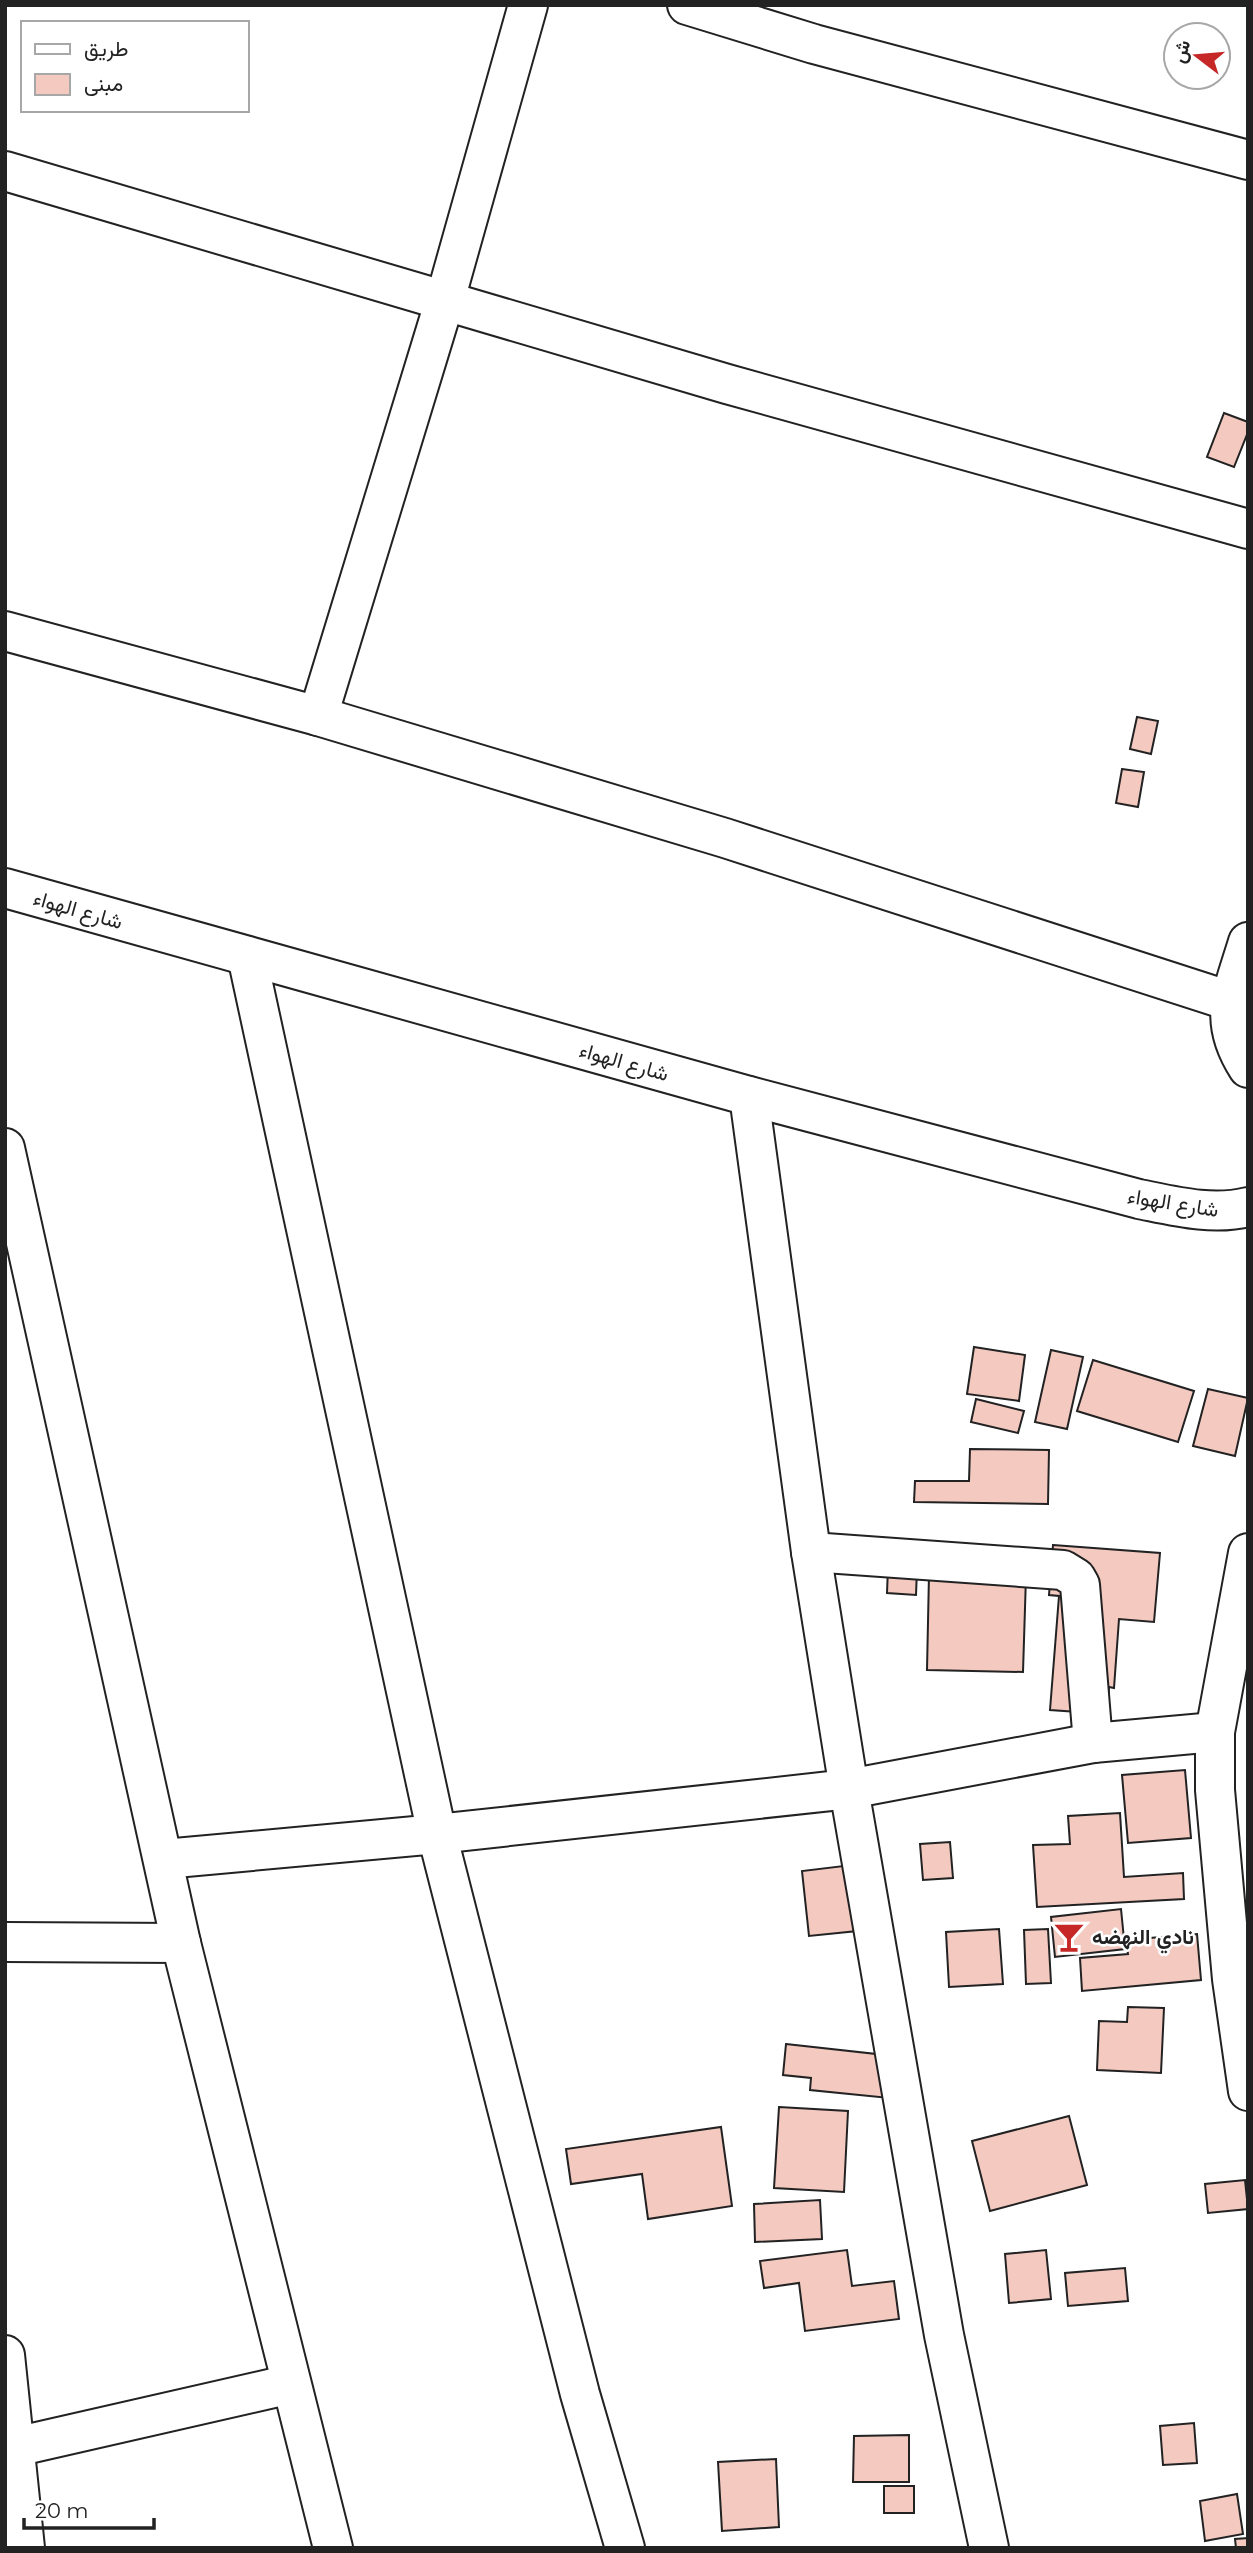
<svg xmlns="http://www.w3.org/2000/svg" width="1253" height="2553" viewBox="0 0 1253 2553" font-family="Montserrat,Vazirmatn,sans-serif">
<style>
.building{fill:#f3c9c0;stroke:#222;stroke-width:2}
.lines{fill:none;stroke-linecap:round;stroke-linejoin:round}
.minor-casing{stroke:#222;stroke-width:42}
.tertiary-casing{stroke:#222;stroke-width:42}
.minor{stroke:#fff;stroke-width:38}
.tertiary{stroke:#fff;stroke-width:38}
.labels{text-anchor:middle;stroke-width:5;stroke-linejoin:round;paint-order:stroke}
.street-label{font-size:21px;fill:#222;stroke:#fff}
.poi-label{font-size:21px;font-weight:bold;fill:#222;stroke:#fff;text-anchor:start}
</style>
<rect width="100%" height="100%" fill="#fff"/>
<g class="building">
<path d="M1224 413 1248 422V432L1234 467 1207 457Z"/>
<path d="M1137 717 1158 721 1151 754 1130 749Z"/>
<path d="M1122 769 1144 772 1138 807 1116 803Z"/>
<path d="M974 1347 1025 1355 1019 1401 967 1394Z"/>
<path d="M1051 1350 1083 1357 1067 1429 1035 1422Z"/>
<path d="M1093 1360 1194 1391 1178 1442 1077 1411Z"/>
<path d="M1208 1389 1248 1398 1235 1456 1193 1446Z"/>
<path d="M976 1399 1024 1411 1018 1433 971 1422Z"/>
<path d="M970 1449 1049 1450 1048 1504 914 1502 915 1481H969Z"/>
<path d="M1053 1545 1160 1553 1154 1622 1119 1619 1114 1688 1109 1687 1107 1714 1050 1710 1059 1596 1049 1595Z"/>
<path d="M888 1567 917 1569 916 1595 887 1593Z"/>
<path d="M929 1574 1026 1576 1023 1672 927 1670Z"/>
<path d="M1185 1770 1191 1838 1128 1843 1122 1775Z"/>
<path d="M1120 1813 1124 1877 1183 1873 1184 1899 1037 1907 1033 1845 1070 1844 1068 1816Z"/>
<path d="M950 1842 953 1878 923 1880 920 1844Z"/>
<path d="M860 1864 867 1930 809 1936 802 1871Z"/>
<path d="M1121 1909 1125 1949 1055 1957 1051 1917Z"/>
<path d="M999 1929 1003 1984 949 1987 946 1932Z"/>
<path d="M1048 1929 1051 1983 1026 1984 1024 1930Z"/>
<path d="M1197 1934 1201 1980 1082 1991 1080 1958 1128 1954 1126 1940Z"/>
<path d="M1128 2007 1164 2008 1161 2073 1097 2070 1099 2021 1127 2022Z"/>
<path d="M786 2044 894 2056 889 2098 810 2090 811 2078 783 2075Z"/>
<path d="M779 2107 848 2111 844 2192 774 2188Z"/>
<path d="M1069 2116 1087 2185 990 2211 972 2141Z"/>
<path d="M721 2127 732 2206 648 2219 642 2174 571 2184 566 2149Z"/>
<path d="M1245 2180 1248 2209 1208 2213 1205 2184Z"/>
<path d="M820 2200 822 2239 755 2242 754 2204Z"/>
<path d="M847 2250 852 2286 894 2281 899 2319 805 2331 799 2283 764 2288 760 2261Z"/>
<path d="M1046 2250 1051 2299 1009 2303 1005 2254Z"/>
<path d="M1125 2268 1128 2301 1068 2306 1065 2273Z"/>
<path d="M1194 2423 1197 2463 1163 2465 1160 2426Z"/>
<path d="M909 2435V2482H853L854 2436Z"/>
<path d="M776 2459 779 2527 722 2531 718 2462Z"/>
<rect x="884" y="2486" width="30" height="27"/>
<path d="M1237 2494 1243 2534 1205 2541 1200 2501Z"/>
<path d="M1248 2538V2548H1236L1235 2539Z"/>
</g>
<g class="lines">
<defs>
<g id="minor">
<path d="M687 5 814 44 1248 160"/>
<path d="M5 171 727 384 1248 529"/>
<path d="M5 631 318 716 725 838 1230 1001"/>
<path d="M318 716 445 300 528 5"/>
<path d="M1248 942C1233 992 1217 1020 1248 1068"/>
<path d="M247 956 437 1834 580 2394 625 2548"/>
<path d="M749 1096 811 1552 849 1789 944 2335 989 2548"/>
<path d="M5 1148 181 1943 333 2548"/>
<path d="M811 1552 1063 1570 1076 1578 1080 1585 1093 1743"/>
<path d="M1248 1553 1215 1732V1790L1232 1979 1248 2091"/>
<path d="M164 1859 437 1834 849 1789 1093 1743 1215 1732"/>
<path d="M5 1942 181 1943"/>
<path d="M5 2355 25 2548"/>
<path d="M15 2447 291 2384"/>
</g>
<path id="tertiary" d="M5 888 749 1096 1139 1199C1174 1206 1212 1216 1248 1207"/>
</defs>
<use href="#minor" class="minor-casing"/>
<use href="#tertiary" class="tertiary-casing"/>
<use href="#minor" class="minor"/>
<use href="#tertiary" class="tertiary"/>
</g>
<defs>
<symbol id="bar-bare" viewBox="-9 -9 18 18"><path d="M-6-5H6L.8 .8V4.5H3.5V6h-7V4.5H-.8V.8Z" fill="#c62828" stroke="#fff" stroke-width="2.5" paint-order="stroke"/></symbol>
</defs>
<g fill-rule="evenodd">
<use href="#bar-bare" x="1047" y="1915" width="44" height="44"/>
</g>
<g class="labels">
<g class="street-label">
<text transform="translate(78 910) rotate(16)" y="7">شارع الهواء</text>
<text transform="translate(624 1062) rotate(16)" y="7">شارع الهواء</text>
<text transform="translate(1173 1203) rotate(9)" y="7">شارع الهواء</text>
</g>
<g class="poi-label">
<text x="1092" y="1944">نادي النهضه</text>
</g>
</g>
<rect width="1253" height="2553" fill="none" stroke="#222222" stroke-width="14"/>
<rect x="21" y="21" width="228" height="91" fill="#ffffff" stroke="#a7a7a7" stroke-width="2"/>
<rect x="35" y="44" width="35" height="10" fill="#ffffff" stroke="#a7a7a7" stroke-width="2"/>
<text x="84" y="56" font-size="21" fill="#222222">طريق</text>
<rect x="35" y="74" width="35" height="21" fill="#f3c9c0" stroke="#a7a7a7" stroke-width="2"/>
<text x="84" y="91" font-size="21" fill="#222222">مبنى</text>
<g transform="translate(1197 56) rotate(286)"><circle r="33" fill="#ffffff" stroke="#a7a7a7" stroke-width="2"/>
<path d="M0-5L12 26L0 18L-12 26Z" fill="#c62828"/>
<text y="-10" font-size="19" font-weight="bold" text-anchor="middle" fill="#222222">ش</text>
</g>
<path d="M24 2518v10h130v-10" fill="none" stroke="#222222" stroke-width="3.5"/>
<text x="35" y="2518" font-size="21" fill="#222222" stroke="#ffffff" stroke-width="5" paint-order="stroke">20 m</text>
</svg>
